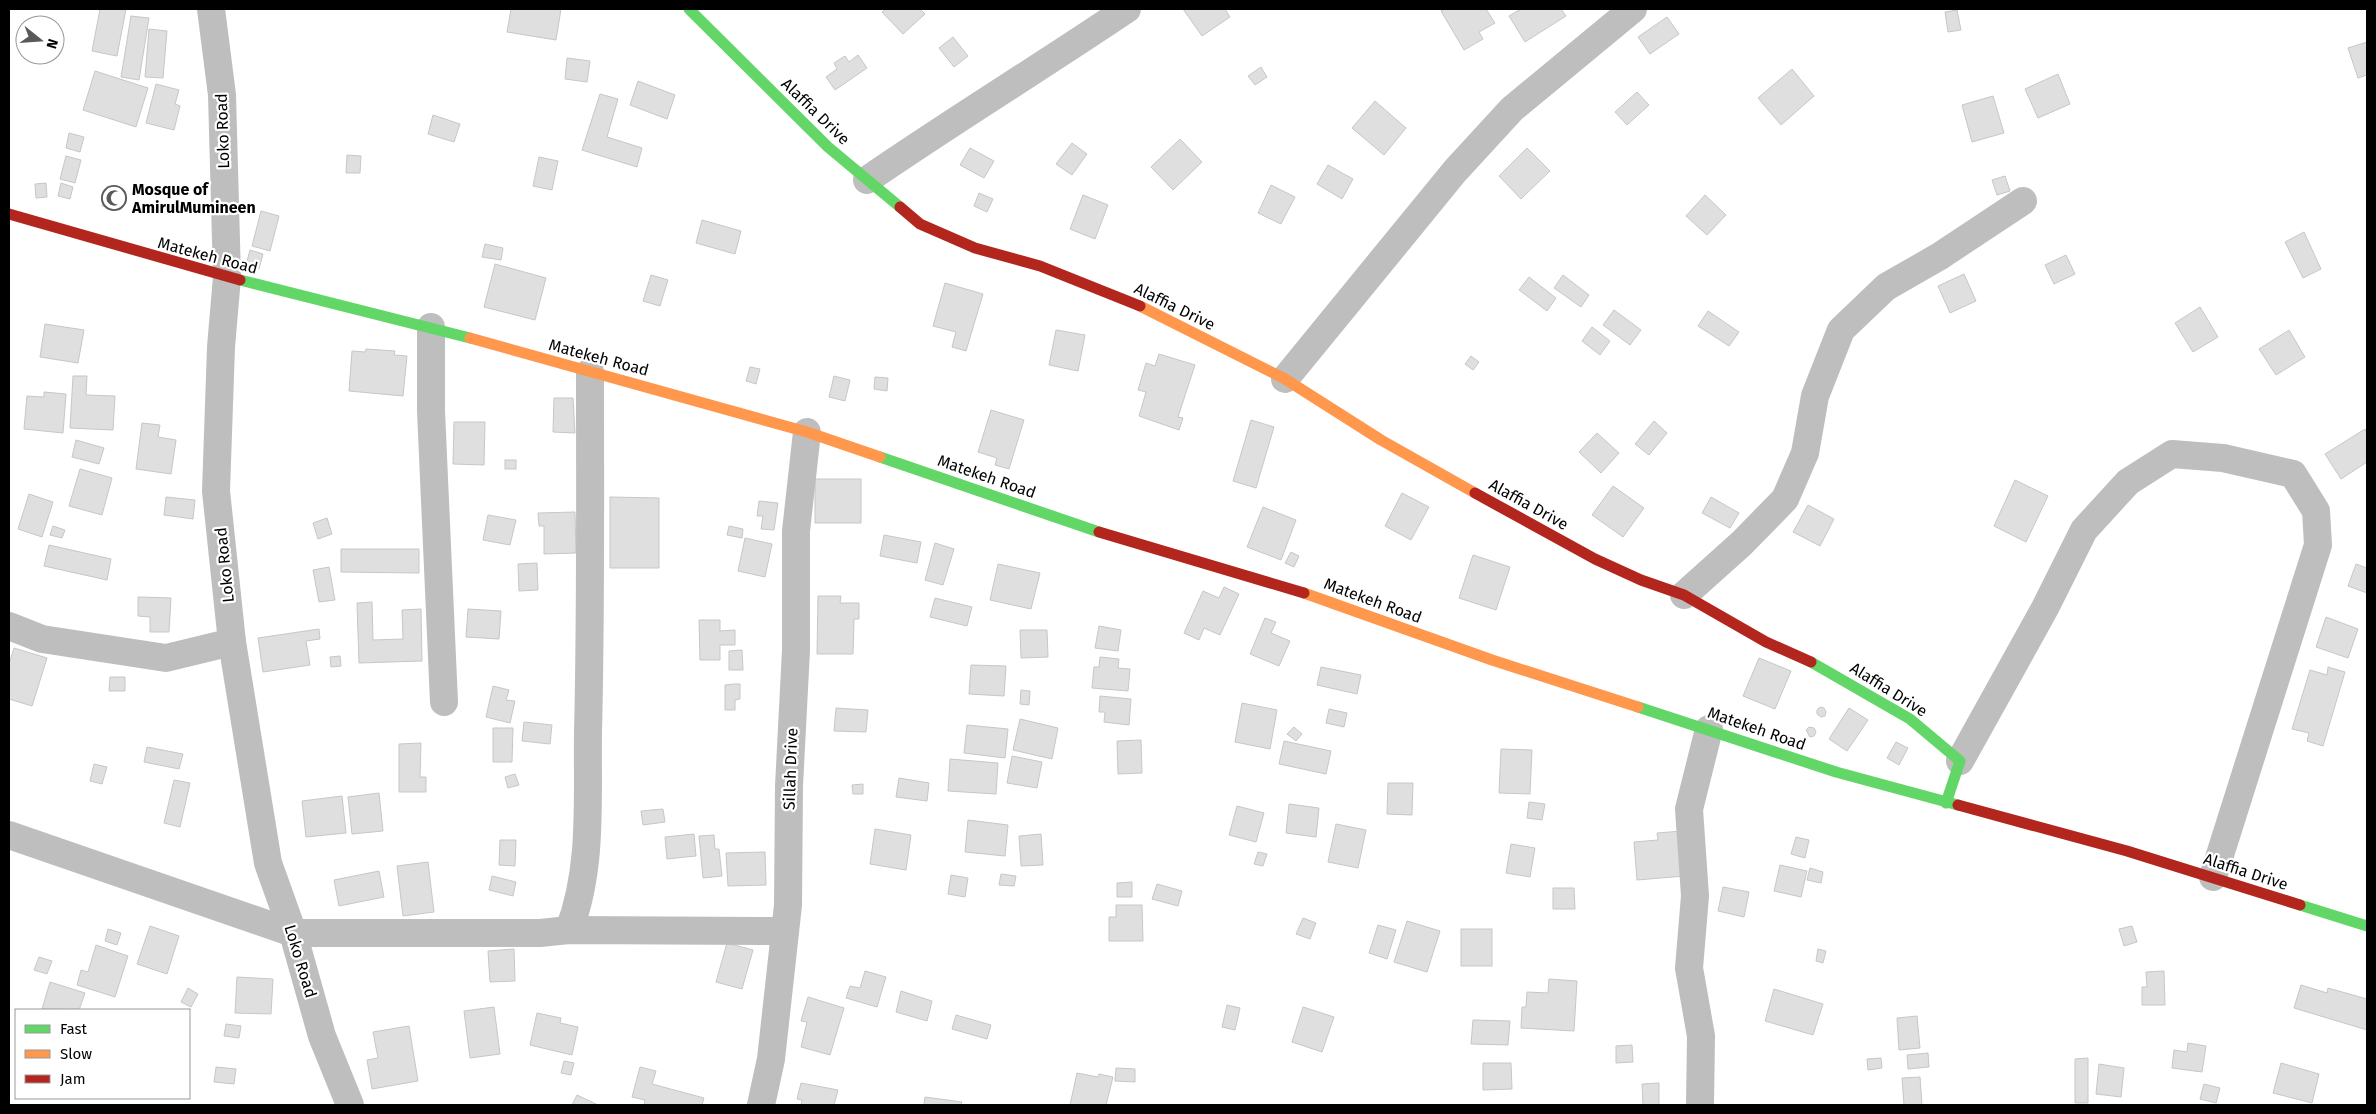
<svg xmlns="http://www.w3.org/2000/svg" width="2376" height="1114" viewBox="0 0 2376 1114" font-family="'Fira Sans',sans-serif">
<style>
.building{fill:#dfdfdf;stroke:#c7c7c7}
.lines{fill:none;stroke-linecap:round;stroke-linejoin:round}
.street{stroke:#bebebe;stroke-width:28}
.fast{stroke:#63d668;stroke-width:11}
.slow{stroke:#ff974d;stroke-width:11}
.jam{stroke:#b3261e;stroke-width:11}
.labels{text-anchor:middle;stroke-width:4.5;stroke-linejoin:round;paint-order:stroke}
.street-label{font-size:16px;fill:#000;stroke:#fff}
.poi-label{font-size:16px;font-weight:bold;fill:#000;stroke:#fff;text-anchor:start}
</style>
<rect width="100%" height="100%" fill="#fff"/>
<g class="building">
<path d="M100 9H126L117 56 92 51Z"/>
<path d="M511 9H561L556 40 507 32Z"/>
<path d="M886 9H920L925 14 903 34 882 12Z"/>
<path d="M1183 9H1225L1230 17 1202 36Z"/>
<path d="M1445 9H1486L1495 23 1479 32 1483 39 1464 50 1441 11Z"/>
<path d="M1521 9H1561L1566 16 1525 42 1509 16Z"/>
<path d="M1957 10 1961 30 1948 32 1945 12Z"/>
<path d="M131 16 149 18 139 80 121 77Z"/>
<path d="M1667 17 1679 34 1650 54 1638 37Z"/>
<path d="M149 29 167 31 163 78 145 77Z"/>
<path d="M953 37 968 56 954 67 939 48Z"/>
<path d="M2367 42V75L2358 78 2348 48Z"/>
<path d="M858 55 867 68 835 90 826 77 837 69 834 63 845 56 849 62Z"/>
<path d="M567 58 590 61 587 82 565 79Z"/>
<path d="M1261 67 1267 77 1255 85 1248 76Z"/>
<path d="M1792 69 1814 96 1781 125 1758 98Z"/>
<path d="M95 71 148 88 136 127 83 110Z"/>
<path d="M2058 74 2070 104 2038 118 2025 89Z"/>
<path d="M638 81 675 95 667 119 630 105Z"/>
<path d="M156 84 179 90 175 104 180 106 174 130 146 123Z"/>
<path d="M1637 92 1649 105 1627 125 1615 112Z"/>
<path d="M600 94 618 99 607 137 642 148 637 167 582 150Z"/>
<path d="M1993 96 2004 133 1972 142 1962 105Z"/>
<path d="M1375 101 1406 128 1384 155 1352 128Z"/>
<path d="M433 115 460 124 454 142 428 134Z"/>
<path d="M69 133 84 137 80 152 66 148Z"/>
<path d="M1180 139 1202 162 1173 190 1151 167Z"/>
<path d="M1072 143 1087 154 1072 175 1056 164Z"/>
<path d="M970 148 994 161 984 178 960 165Z"/>
<path d="M1527 148 1550 171 1521 199 1499 176Z"/>
<path d="M347 155 361 156 360 173H346Z"/>
<path d="M66 156 81 160 75 183 60 179Z"/>
<path d="M539 157 558 161 552 190 533 186Z"/>
<path d="M1328 165 1353 179 1342 199 1317 184Z"/>
<path d="M2005 176 2010 191 1997 195 1992 180Z"/>
<path d="M46 183 47 197 36 198 35 184Z"/>
<path d="M61 183 73 187 70 199 58 196Z"/>
<path d="M1271 185 1295 197 1281 224 1258 213Z"/>
<path d="M107 186 125 191 120 210 102 206Z"/>
<path d="M979 193 993 199 987 212 974 206Z"/>
<path d="M1083 195 1108 205 1095 239 1070 229Z"/>
<path d="M1705 195 1726 215 1707 235 1686 216Z"/>
<path d="M261 211 279 216 270 251 252 246Z"/>
<path d="M702 220 741 231 735 254 696 243Z"/>
<path d="M2304 232 2321 269 2303 278 2285 242Z"/>
<path d="M485 244 503 248 501 260 482 257Z"/>
<path d="M250 250 263 254 259 269 246 265Z"/>
<path d="M2066 255 2075 274 2054 284 2045 265Z"/>
<path d="M495 264 546 278 535 320 484 307Z"/>
<path d="M1964 274 1976 301 1950 313 1938 286Z"/>
<path d="M651 275 668 280 660 306 643 301Z"/>
<path d="M1563 275 1589 295 1581 307 1554 288Z"/>
<path d="M1529 277 1556 298 1547 311 1519 290Z"/>
<path d="M945 283 983 294 966 351 952 347 956 332 933 326Z"/>
<path d="M2200 307 2218 337 2193 352 2175 323Z"/>
<path d="M1614 310 1641 330 1630 345 1603 325Z"/>
<path d="M1708 311 1739 332 1729 346 1698 326Z"/>
<path d="M45 324 84 330 78 363 40 357Z"/>
<path d="M1592 327 1610 341 1600 355 1582 341Z"/>
<path d="M1056 330 1085 335 1078 371 1049 365Z"/>
<path d="M2289 330 2305 357 2276 375 2259 349Z"/>
<path d="M366 349 395 351 394 355 407 356 403 396 349 391 352 351 365 352Z"/>
<path d="M1159 354 1195 365 1178 417 1183 418 1179 430 1139 416 1146 392 1138 390 1146 363 1155 366Z"/>
<path d="M1471 356 1479 362 1473 370 1465 364Z"/>
<path d="M750 367 760 369 756 384 746 381Z"/>
<path d="M73 376H87L86 395 115 396 113 430 70 428Z"/>
<path d="M834 376 850 380 845 401 829 397Z"/>
<path d="M875 377 888 378 887 391 874 389Z"/>
<path d="M44 392 66 394 63 433 24 429 27 396 44 397Z"/>
<path d="M554 398H573L575 433 553 432Z"/>
<path d="M991 410 1024 420 1009 469 995 465 997 458 978 452Z"/>
<path d="M1251 420 1274 427 1256 488 1233 481Z"/>
<path d="M1654 421 1667 433 1649 455 1635 444Z"/>
<path d="M454 422H485L484 465 453 464Z"/>
<path d="M142 423 160 425 158 437 176 440 171 474 136 469Z"/>
<path d="M2365 429 2367 434V462L2341 479 2325 454Z"/>
<path d="M1597 433 1619 453 1601 473 1579 452Z"/>
<path d="M76 440 104 448 99 464 72 457Z"/>
<rect x="505" y="460" width="11" height="9"/>
<path d="M80 469 112 478 102 515 69 506Z"/>
<rect x="815" y="479" width="46" height="44"/>
<path d="M2015 480 2048 496 2026 542 1994 526Z"/>
<path d="M1613 486 1644 508 1623 537 1592 515Z"/>
<path d="M1402 493 1429 507 1411 540 1385 526Z"/>
<path d="M29 494 53 502 42 537 18 529Z"/>
<path d="M166 497 195 500 193 519 164 515Z"/>
<path d="M610 497 659 498V568H610Z"/>
<path d="M1711 497 1739 513 1730 528 1702 513Z"/>
<path d="M759 501 778 503 774 530 761 529 763 516H757Z"/>
<path d="M1808 505 1834 519 1820 546 1793 532Z"/>
<path d="M1263 507 1296 520 1281 560 1247 547Z"/>
<path d="M575 512 576 553 544 554V526H539L538 513Z"/>
<path d="M488 515 516 520 510 545 483 540Z"/>
<path d="M327 518 332 534 318 539 313 523Z"/>
<path d="M53 526 65 530 62 538 50 535Z"/>
<path d="M729 526 743 529 742 538 727 535Z"/>
<path d="M884 535 921 542 917 563 880 556Z"/>
<path d="M745 538 772 544 765 577 738 571Z"/>
<path d="M935 543 954 549 943 585 925 580Z"/>
<path d="M49 545 111 559 107 580 44 566Z"/>
<path d="M341 549H419V573L341 572Z"/>
<path d="M1291 552 1299 556 1294 567 1285 563Z"/>
<path d="M1473 555 1510 567 1496 610 1459 598Z"/>
<path d="M537 563 538 590 519 591 518 564Z"/>
<path d="M998 564 1040 573 1031 609 990 600Z"/>
<path d="M2356 564 2367 568V593L2348 586Z"/>
<path d="M329 567 335 600 319 602 313 570Z"/>
<path d="M1224 587 1239 594 1220 635 1204 628 1199 640 1184 633 1203 591 1219 598Z"/>
<path d="M818 596H841L840 603H859V619H854L853 654H817Z"/>
<path d="M138 597 171 598 169 632H150V617L138 616Z"/>
<path d="M935 598 972 607 967 626 930 617Z"/>
<path d="M372 602 373 640 403 639 402 610 421 609 422 661 359 663 357 603Z"/>
<path d="M468 609 501 611 499 639 466 637Z"/>
<path d="M2326 617 2358 629 2348 658 2316 647Z"/>
<path d="M1265 618 1276 622 1271 633 1290 641 1279 666 1250 654Z"/>
<path d="M699 620H720V631L735 630V645H720V660H700Z"/>
<path d="M1099 626 1121 630 1118 651 1095 648Z"/>
<path d="M319 629 320 639 306 641 310 665 263 672 258 638Z"/>
<path d="M1020 630H1047L1048 657 1021 658Z"/>
<path d="M14 648 47 658 32 706 9 699V664Z"/>
<path d="M742 650 743 670H729V651Z"/>
<path d="M340 656 341 666 331 667 330 657Z"/>
<path d="M1100 657 1119 659 1118 668 1130 669 1128 691 1092 688 1094 667H1099Z"/>
<path d="M1759 658 1791 671 1775 709 1743 696Z"/>
<path d="M971 665 1006 666 1004 696 969 694Z"/>
<path d="M1321 667 1361 675 1357 694 1317 685Z"/>
<path d="M2328 667 2345 672 2323 746 2307 741 2309 733 2292 729 2310 670 2327 675Z"/>
<path d="M110 677H125V691H109Z"/>
<path d="M734 684H740V699L735 700V710H725V685Z"/>
<path d="M493 686 509 690 506 700 515 701 510 723 486 717Z"/>
<path d="M1021 690 1030 691 1029 705 1020 704Z"/>
<path d="M1100 696 1131 699 1129 725 1104 722 1105 712H1099Z"/>
<path d="M1242 703 1277 710 1270 749 1235 742Z"/>
<path d="M1820 707 1824 708 1826 712 1825 716 1821 717 1817 714V710Z"/>
<path d="M836 708 868 710 866 732 834 731Z"/>
<path d="M1849 708 1868 720 1847 751 1829 739Z"/>
<path d="M1329 709 1347 713 1344 727 1326 723Z"/>
<path d="M1020 719 1058 728 1052 759 1013 750Z"/>
<path d="M524 722 552 725 550 744 522 741Z"/>
<path d="M967 725 1008 729 1005 758 964 753Z"/>
<path d="M1294 727 1302 734 1296 741 1287 734Z"/>
<path d="M1809 727 1814 728 1816 732 1814 736 1810 737 1806 730Z"/>
<path d="M493 728H513L512 762H493Z"/>
<path d="M1141 740 1142 773 1118 774 1117 741Z"/>
<path d="M1284 741 1331 751 1326 774 1279 764Z"/>
<path d="M1896 742 1908 748 1899 765 1887 758Z"/>
<path d="M421 743 420 777H426V792H399V744Z"/>
<path d="M147 747 183 754 179 769 144 762Z"/>
<path d="M1501 749 1532 750 1530 794 1499 793Z"/>
<path d="M1012 756 1042 762 1037 788 1007 783Z"/>
<path d="M950 759 998 763 996 794 948 791Z"/>
<path d="M94 764 107 767 102 784 90 781Z"/>
<path d="M515 774 519 785 508 788 505 777Z"/>
<path d="M899 778 929 783 927 801 896 797Z"/>
<path d="M174 780 190 783 180 827 164 823Z"/>
<path d="M1388 783H1413L1412 815 1387 814Z"/>
<path d="M863 784V794H853L852 785Z"/>
<path d="M379 793 383 831 352 834 348 797Z"/>
<path d="M342 796 346 833 306 837 302 801Z"/>
<path d="M1529 802 1545 804 1542 820 1527 818Z"/>
<path d="M1289 804 1319 808 1316 837 1286 833Z"/>
<path d="M1237 806 1264 813 1256 842 1229 835Z"/>
<path d="M663 809 665 822 643 825 641 811Z"/>
<path d="M968 820 1008 825 1005 856 965 852Z"/>
<path d="M1336 824 1366 830 1358 868 1328 862Z"/>
<path d="M875 829 911 835 906 870 870 864Z"/>
<path d="M1682 831 1685 876 1637 880 1634 842 1658 840 1657 833Z"/>
<path d="M694 834 696 856 667 859 665 837Z"/>
<path d="M1041 834 1043 865 1021 866 1019 836Z"/>
<path d="M714 835 715 849H719L722 876 703 878 699 836Z"/>
<path d="M1796 837 1809 840 1805 858 1791 854Z"/>
<path d="M500 840H516L515 866 499 865Z"/>
<path d="M1511 844 1535 848 1530 877 1506 873Z"/>
<path d="M765 852 766 885 728 886 726 853Z"/>
<path d="M1258 852 1267 854 1263 866 1254 864Z"/>
<path d="M428 862 434 912 403 916 397 866Z"/>
<path d="M1780 865 1807 871 1801 897 1774 891Z"/>
<path d="M1810 868 1823 872 1821 883 1807 880Z"/>
<path d="M379 871 384 897 339 906 334 880Z"/>
<path d="M1001 874 1016 876 1014 886 999 885Z"/>
<path d="M951 875 968 878 965 897 948 894Z"/>
<path d="M492 876 516 882 513 896 489 890Z"/>
<path d="M1132 882V897H1117V883Z"/>
<path d="M1157 884 1182 891 1178 906 1152 899Z"/>
<path d="M1723 887 1749 892 1744 917 1718 911Z"/>
<path d="M1553 888H1574L1575 909H1553Z"/>
<path d="M1116 905H1142L1143 941H1109V917H1116Z"/>
<path d="M1303 918 1316 923 1310 939 1296 934Z"/>
<path d="M1407 921 1440 931 1427 972 1394 962Z"/>
<path d="M1378 925 1396 930 1387 959 1369 953Z"/>
<path d="M150 926 179 936 167 974 137 964Z"/>
<path d="M2132 926 2137 942 2124 946 2119 929Z"/>
<path d="M108 929 121 933 117 945 105 941Z"/>
<rect x="1461" y="929" width="31" height="37"/>
<path d="M727 943 753 950 742 989 716 982Z"/>
<path d="M96 945 128 956 115 997 77 985 81 970 88 972Z"/>
<path d="M514 949 515 981 490 982 488 951Z"/>
<path d="M1818 949 1826 951 1823 963 1816 961Z"/>
<path d="M39 957 52 961 47 974 34 970Z"/>
<path d="M865 971 886 977 877 1007 846 998 850 986 860 988Z"/>
<path d="M2164 971 2165 1005H2142V987H2147L2146 972Z"/>
<path d="M237 977 273 979 271 1014 235 1013Z"/>
<path d="M1549 979 1577 981 1574 1031 1521 1028 1522 1007H1526L1527 992 1548 993Z"/>
<path d="M50 982 85 993 79 1010 42 1009Z"/>
<path d="M2301 985 2327 993 2328 988 2367 999V1030L2294 1008Z"/>
<path d="M188 988 198 994 191 1007 181 1002Z"/>
<path d="M1774 989 1823 1004 1813 1035 1765 1021Z"/>
<path d="M901 991 932 1001 927 1021 896 1012Z"/>
<path d="M808 997 844 1008 830 1055 801 1047 807 1022 801 1021Z"/>
<path d="M1227 1005 1240 1008 1235 1030 1222 1027Z"/>
<path d="M494 1007 500 1054 470 1058 464 1011Z"/>
<path d="M1303 1007 1334 1017 1322 1052 1292 1042Z"/>
<path d="M537 1013 561 1018 560 1023 578 1027 572 1055 530 1045Z"/>
<path d="M956 1015 991 1025 987 1039 952 1029Z"/>
<path d="M1917 1016 1920 1048 1899 1050 1897 1018Z"/>
<path d="M1473 1020 1510 1021 1508 1045 1471 1044Z"/>
<path d="M226 1024 241 1026 239 1038 224 1036Z"/>
<path d="M409 1026 418 1081 372 1089 367 1060 378 1058 373 1032Z"/>
<path d="M2188 1043 2206 1046 2202 1072 2172 1068 2174 1050 2187 1052Z"/>
<path d="M1632 1045 1633 1062 1616 1063V1046Z"/>
<path d="M1928 1053 1929 1067 1908 1069 1907 1055Z"/>
<path d="M1881 1058 1882 1068 1868 1070 1867 1059Z"/>
<path d="M2088 1058V1103H2075V1059Z"/>
<path d="M564 1061 574 1063 571 1075 561 1073Z"/>
<path d="M1483 1063H1511L1512 1089 1483 1090Z"/>
<path d="M2281 1063 2319 1074 2312 1103 2273 1093Z"/>
<path d="M2099 1064 2124 1068 2121 1097 2096 1094Z"/>
<path d="M216 1067 236 1069 234 1084 214 1082Z"/>
<path d="M640 1067 656 1071 652 1084 704 1098 702 1105H644L645 1100 632 1097Z"/>
<path d="M1116 1068 1135 1069V1082L1115 1081Z"/>
<path d="M1077 1073 1098 1077 1099 1074 1113 1077 1106 1105H1070Z"/>
<path d="M1920 1077 1922 1105H1904L1902 1078Z"/>
<path d="M801 1083 838 1090 834 1105H801L802 1100 797 1099Z"/>
<path d="M1659 1083V1105H1643L1642 1084Z"/>
<path d="M2204 1084 2220 1088 2216 1103 2200 1099Z"/>
<path d="M577 1095 598 1105H572Z"/>
<path d="M925 1097 962 1102 961 1105H924Z"/>
</g>
<g class="lines">
<g class="street">
<path d="M211 9 222 95 227 277 221 347 216 491 232 642 268 863 293 933 322 1036 350 1105"/>
<path d="M867 180C953 121 1041 67 1127 9"/>
<path d="M431 327V411L444 702"/>
<path d="M1285 379 1455 171 1512 109 1633 9"/>
<path d="M1684 595 1742 543 1785 499 1805 453 1815 396 1841 330 1886 287 1940 256 2023 201"/>
<path d="M9 626 42 639 166 658 232 642"/>
<path d="M1960 761 2045 608 2084 530 2128 482 2172 454 2223 458 2293 474 2316 511 2318 545 2213 877"/>
<path d="M9 835 293 933H540L569 930 785 931"/>
<path d="M569 930C593 868 587 798 588 732 591 612 590 492 590 372"/>
<path d="M761 1105 771 1059 788 905 789 786 796 650V531L807 432"/>
<path d="M1700 1105 1701 1036 1689 968 1695 896 1689 809 1709 729"/>
</g>
<g class="fast">
<path d="M689 9 828 147 900 207"/>
<path d="M240 280 470 338"/>
<path d="M880 457 1099 532"/>
<path d="M1811 662 1910 719 1960 761 1946 803"/>
<path d="M1638 707 1836 772 1958 805"/>
<path d="M2300 905 2367 926"/>
</g>
<g class="slow">
<path d="M1140 306 1285 379 1381 440 1475 493"/>
<path d="M470 338 807 432 880 457"/>
<path d="M1304 593 1492 660 1638 707"/>
</g>
<g class="jam">
<path d="M900 207 920 224 975 248 1040 266 1140 306"/>
<path d="M9 214 240 280"/>
<path d="M1475 493 1595 559 1641 580 1684 595 1766 642 1811 662"/>
<path d="M1099 532 1304 593"/>
<path d="M1958 805 2127 851 2300 905"/>
</g>
</g>
<defs>
<symbol id="mosque-ring" viewBox="-11 -11 22 22"><circle r="9.5" fill="#fff" stroke="#595959" stroke-width="1.5"/><path d="M3.5-4.9A6 6 0 1 0 3.5 4.9A5 5 0 1 1 3.5-4.9Z" fill="#595959"/></symbol>
</defs>
<g fill-rule="evenodd">
<use href="#mosque-ring" x="100" y="184" width="28" height="28"/>
</g>
<g class="labels">
<g class="street-label">
<text transform="translate(816 111) rotate(44)" y="6">Alaffia Drive</text>
<text transform="translate(222 131) rotate(-92)" y="6">Loko Road</text>
<text transform="translate(208 255) rotate(15)" y="6">Matekeh Road</text>
<text transform="translate(1175 306) rotate(26)" y="6">Alaffia Drive</text>
<text transform="translate(599 357) rotate(15)" y="6">Matekeh Road</text>
<text transform="translate(987 476) rotate(19)" y="6">Matekeh Road</text>
<text transform="translate(1529 504) rotate(29)" y="6">Alaffia Drive</text>
<text transform="translate(224 565) rotate(-96)" y="6">Loko Road</text>
<text transform="translate(1373 600) rotate(20)" y="6">Matekeh Road</text>
<text transform="translate(1889 689) rotate(32)" y="6">Alaffia Drive</text>
<text transform="translate(1757 728) rotate(19)" y="6">Matekeh Road</text>
<text transform="translate(790 769) rotate(-88)" y="6">Sillah Drive</text>
<text transform="translate(2246 871) rotate(18)" y="6">Alaffia Drive</text>
<text transform="translate(301 961) rotate(73)" y="6">Loko Road</text>
</g>
<g class="poi-label">
<text x="132" y="195">Mosque of<tspan x="132" dy="18">AmirulMumineen</tspan></text>
</g>
</g>
<rect width="2376" height="1114" fill="none" stroke="#000000" stroke-width="20"/>
<rect x="15" y="1009" width="175" height="90" fill="#ffffff" stroke="#999999"/>
<rect x="25" y="1025" width="25" height="8" fill="#63d668" stroke="#999999"/>
<text x="60" y="1034" font-size="15" fill="#000000">Fast</text>
<rect x="25" y="1050" width="25" height="8" fill="#ff974d" stroke="#999999"/>
<text x="60" y="1059" font-size="15" fill="#000000">Slow</text>
<rect x="25" y="1075" width="25" height="8" fill="#b3261e" stroke="#999999"/>
<text x="60" y="1084" font-size="15" fill="#000000">Jam</text>
<g transform="translate(40 40) rotate(107)"><circle r="24" fill="#ffffff" stroke="#999999"/>
<path d="M0-4L9 19L0 12L-9 19Z" fill="#595959"/>
<text y="-8" font-size="14" font-weight="bold" text-anchor="middle" fill="#000000">N</text>
</g>
</svg>
